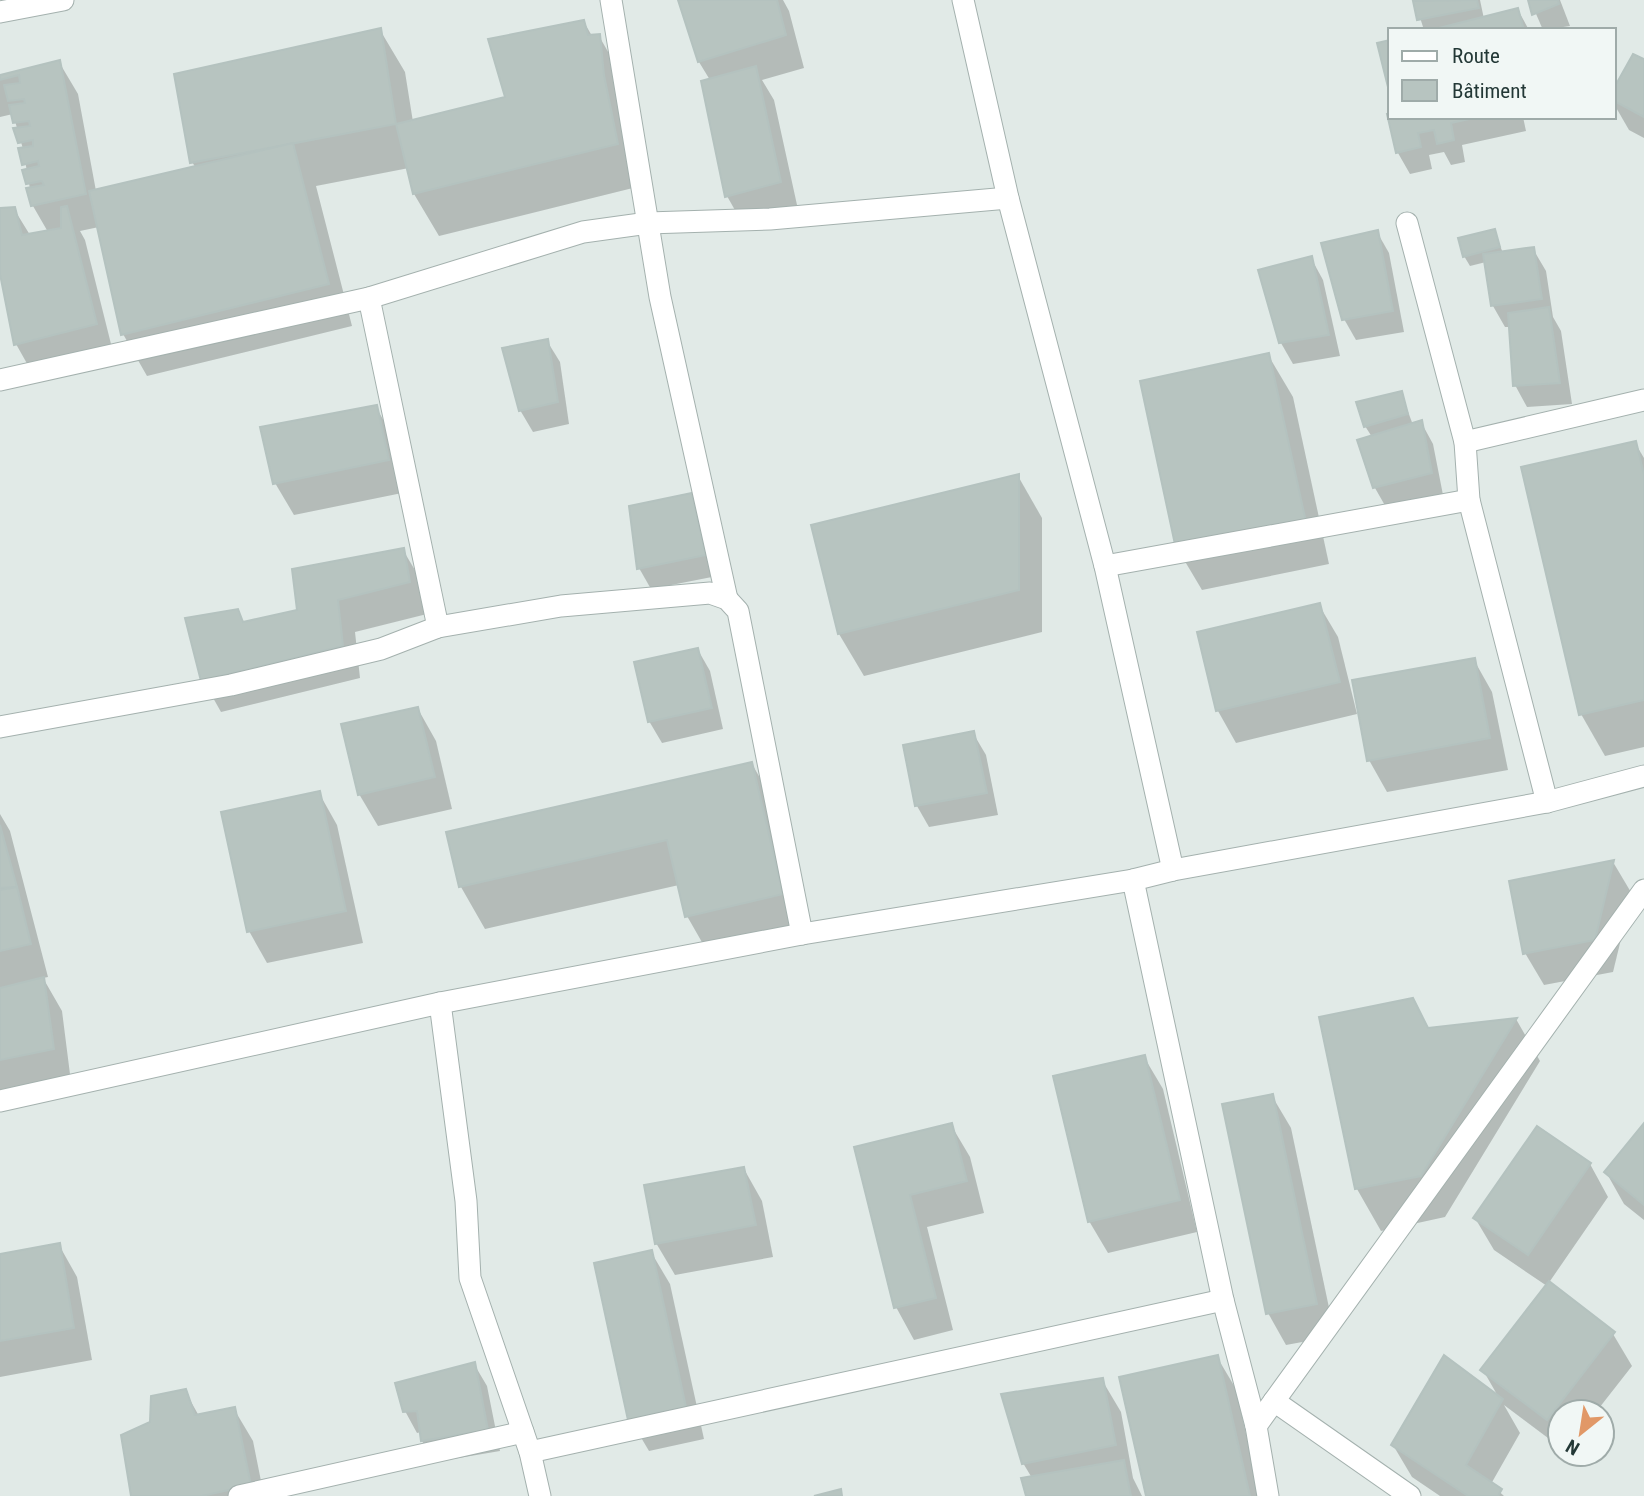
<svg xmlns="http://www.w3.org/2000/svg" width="1644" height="1496" viewBox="0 0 1644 1496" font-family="'Roboto Condensed',sans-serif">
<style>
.shadow{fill:#0003}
.building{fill:#b7c4c0;stroke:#b4c2bf;stroke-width:2}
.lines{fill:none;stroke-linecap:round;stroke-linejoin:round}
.minor-casing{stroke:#a4b1ae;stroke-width:23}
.minor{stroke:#fff;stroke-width:21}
</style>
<rect width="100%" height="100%" fill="#e1eae7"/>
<g class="shadow">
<path d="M680 0H783L789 11 804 68 762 80 774 100 799 214 745 228 727 196 710 80 699 62Z"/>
<path d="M1426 0H1480L1484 19 1518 10 1529 30H1424L1415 2Z"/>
<path d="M1530 0H1560L1570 26 1543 30Z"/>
<path d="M584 22 592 36H599L623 78 641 186 439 236 414 194 409 168 316 186 352 326 147 376 123 334 99 227 80 231 85 240 114 356 34 376 16 344 0 265V210L14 209 30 235 48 232 33 206 23 149 13 114 0 117V77L59 62 78 94 96 191 196 168 192 162 380 30 405 72 413 122 507 98Z"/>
<path d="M1644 61V138L1629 130 1614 104V92Z"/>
<path d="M1389 115 1523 117 1526 131 1462 145 1465 162 1451 165 1444 152 1429 155 1432 169 1410 174 1398 153Z"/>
<path d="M1494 231 1503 253 1533 249 1546 271 1553 317 1561 331 1572 404 1527 407 1515 385 1511 327H1505L1493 306 1486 262 1470 266 1464 256Z"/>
<path d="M1377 232 1389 253 1404 332 1356 340 1344 319Z"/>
<path d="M1311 258 1323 280 1340 356 1293 364 1281 343Z"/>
<path d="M547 341 560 362 569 424 533 432 520 410Z"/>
<path d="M1268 355 1293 397 1329 564 1202 590 1177 548Z"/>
<path d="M1401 393 1413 425 1421 422 1433 444 1443 495 1387 509 1375 488 1359 441 1372 437 1365 426Z"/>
<path d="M376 407 394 439 407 492 294 515 275 483Z"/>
<path d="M1635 443 1644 458V747L1605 756 1581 714Z"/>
<path d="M1018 476 1042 518V632L864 676 839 634 813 527Z"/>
<path d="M691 495 704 517 717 576 651 589 639 568Z"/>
<path d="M403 550 422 582 427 614 355 632 360 678 221 712 203 680 237 611 244 623 299 611Z"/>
<path d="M1319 605 1338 637 1357 714 1236 743 1218 711 1199 633Z"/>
<path d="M698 650 710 671 723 729 662 743 649 721Z"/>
<path d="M1474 660 1492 692 1508 770 1387 792 1369 760Z"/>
<path d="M418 709 436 741 452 809 378 826 359 794Z"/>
<path d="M973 733 986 755 998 815 929 827 917 806 906 746Z"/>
<path d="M752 764 776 806 806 937 711 958 687 916 679 885 485 929 461 887 448 833Z"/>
<path d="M319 793 337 825 363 943 267 963 249 931Z"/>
<path d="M0 814 10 831 48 977 43 978 62 1011 71 1082 0 1096Z"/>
<path d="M1613 862 1632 894 1613 972 1544 985 1525 953Z"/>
<path d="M1412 1000 1429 1030 1516 1019 1540 1061 1445 1217 1381 1231 1357 1189 1321 1018Z"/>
<path d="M1144 1057 1163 1089 1197 1232 1108 1253 1089 1221Z"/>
<path d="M1272 1096 1291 1128 1335 1336 1286 1345 1268 1313Z"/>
<path d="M951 1125 970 1157 984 1213 927 1227 953 1330 914 1340 896 1307 857 1148Z"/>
<path d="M1644 1126V1220L1624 1204 1606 1172Z"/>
<path d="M1590 1164 1608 1197 1548 1284 1613 1334 1632 1366 1596 1412H1560V1447L1504 1405 1520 1433 1491 1484 1504 1496H1440L1412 1477 1393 1445 1499 1398 1483 1370 1547 1286 1494 1250 1475 1218Z"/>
<path d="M744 1169 762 1201 773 1257 675 1275 656 1243Z"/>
<path d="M59 1245 77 1277 92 1360 0 1377V1255Z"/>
<path d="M651 1252 670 1284 704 1439 649 1451 630 1419Z"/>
<path d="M1217 1357 1236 1389 1260 1496H1148Z"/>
<path d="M474 1364 487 1386 500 1451 435 1462 422 1441 421 1432 417 1433 405 1411Z"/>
<path d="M1102 1380 1121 1412 1133 1478 1142 1496H1028L1032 1478 1023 1463Z"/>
<path d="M185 1391 199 1416 234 1409 253 1441 264 1496H133L152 1424Z"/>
</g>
<g class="building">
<path d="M678 0H777L786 35 698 62Z"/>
<path d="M1477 0 1479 8 1417 20 1413 1Z"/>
<path d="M1528 0H1558L1559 4 1532 15Z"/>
<path d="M1518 8 1524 30H1431Z"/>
<path d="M584 20 588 35 600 34 604 75 618 144 413 194 396 124 505 97 488 39Z"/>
<path d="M381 28 396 124 190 163 174 74Z"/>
<path d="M1390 40V95L1377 43Z"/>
<path d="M1633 54 1644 59V117L1614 101V88Z"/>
<path d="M60 60 86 194 31 206 26 188 44 185 42 181 26 184 22 170 39 166 38 161 22 165 18 148 33 146V140L18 143 13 128 30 126 29 121 13 123 9 105 25 103 24 99 8 101 4 85 20 83 19 75 0 80V75Z"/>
<path d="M756 66 781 182 725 197 701 81Z"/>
<path d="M1390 113V117H1478L1451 123 1454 140 1437 144 1434 130 1418 133 1421 147 1396 153 1387 114Z"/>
<path d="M293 143 329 284 121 335 89 191Z"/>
<path d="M67 206 97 324 14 345 0 274V208L15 207 22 235 61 228V207Z"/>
<path d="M1495 229 1500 247 1463 257 1458 238Z"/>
<path d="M1378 230 1393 311 1342 320 1321 243Z"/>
<path d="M1534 247 1542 299 1491 306 1483 254Z"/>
<path d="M1312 256 1329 335 1279 343 1258 270Z"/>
<path d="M1549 307 1560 383 1513 386 1508 313Z"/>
<path d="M548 339 558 402 519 411 502 348Z"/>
<path d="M1269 353 1306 522 1176 549 1140 381Z"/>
<path d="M1402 391 1408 414 1364 427 1356 402Z"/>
<path d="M377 405 389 460 273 484 260 427Z"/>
<path d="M1422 420 1432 473 1373 488 1357 440Z"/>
<path d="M1636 441 1644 475V700L1579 715 1521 467Z"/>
<path d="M1019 474V590L838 634 811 525Z"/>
<path d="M692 493 706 555 637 569 629 506Z"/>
<path d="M404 548 410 582 338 600 343 646 201 681 185 618 238 609 243 622 297 610 292 569Z"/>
<path d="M1320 603 1340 682 1216 711 1197 632Z"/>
<path d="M698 648 712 708 648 722 634 662Z"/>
<path d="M1475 658 1490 738 1367 761 1352 680Z"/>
<path d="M418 707 435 777 358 795 341 724Z"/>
<path d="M974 731 987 793 915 806 903 745Z"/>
<path d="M752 762 783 894 685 917 667 840 459 887 446 832Z"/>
<path d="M320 791 346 911 247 932 221 812Z"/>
<path d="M0 825 17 887 0 888Z"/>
<path d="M1614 860 1595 940 1523 954 1509 881Z"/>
<path d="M17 887 31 944 0 951V890Z"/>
<path d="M44 977 54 1049 0 1060V988Z"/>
<path d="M1413 998 1428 1028 1517 1018 1421 1176 1355 1189 1319 1017Z"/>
<path d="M1145 1055 1180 1200 1088 1222 1053 1076Z"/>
<path d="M1273 1094 1317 1304 1266 1314 1222 1104Z"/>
<path d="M952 1123 967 1181 910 1195 936 1298 894 1308 854 1147Z"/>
<path d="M1644 1123V1205L1604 1172Z"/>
<path d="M1537 1126 1591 1163 1528 1255 1473 1218Z"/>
<path d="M744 1167 756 1225 655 1244 644 1185Z"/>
<path d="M60 1243 74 1328 0 1341V1254Z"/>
<path d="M652 1250 686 1407 628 1420 594 1263Z"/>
<path d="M1549 1281 1615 1332 1547 1420 1480 1370Z"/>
<path d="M1218 1355 1250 1496H1146L1119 1377Z"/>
<path d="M1444 1355 1503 1399 1466 1465 1502 1489 1498 1496H1468L1391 1445Z"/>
<path d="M475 1362 488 1430 421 1441 417 1411 403 1412 395 1383Z"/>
<path d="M1103 1378 1116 1445 1022 1464 1001 1394Z"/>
<path d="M186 1389 195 1415 235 1407 251 1485 202 1496H131L121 1435 150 1422 151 1396Z"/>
<path d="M1124 1460 1131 1496H1026L1021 1478Z"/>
<path d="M841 1489 842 1496H814Z"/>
</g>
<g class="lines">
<defs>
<g id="minor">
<path d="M611 0 660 297 727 599"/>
<path d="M963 0 1008 198 1105 566 1173 870"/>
<path d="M0 12 63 0"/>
<path d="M1407 223 1465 442 1469 500 1547 802"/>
<path d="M369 298 438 627"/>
<path d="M0 380 369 298 583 232 648 223 770 219 1008 198"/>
<path d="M1465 442 1644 400"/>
<path d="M1105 566 1469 500"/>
<path d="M0 727 231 685 381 649 438 627 561 606 710 593 727 599 738 611 802 934"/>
<path d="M1133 880 1223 1300 1256 1426 1268 1496"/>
<path d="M440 1003 466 1201 470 1278 530 1452 540 1496"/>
<path d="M0 1101 440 1003 802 934 1133 880 1173 870 1547 802 1644 776"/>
<path d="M1274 1401 1410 1496"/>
<path d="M1256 1426 1644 890"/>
<path d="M530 1452 1223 1300"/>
<path d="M239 1496 523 1432"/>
</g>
</defs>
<use href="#minor" class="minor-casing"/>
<use href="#minor" class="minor"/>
</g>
<rect x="1388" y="28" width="228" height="91" fill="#f1f7f5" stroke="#9faba9" stroke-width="2"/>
<rect x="1402" y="51" width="35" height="10" fill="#ffffff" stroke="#9faba9" stroke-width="2"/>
<text x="1452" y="63" font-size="21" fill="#233836">Route</text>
<rect x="1402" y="80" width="35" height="21" fill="#b7c4c0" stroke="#9faba9" stroke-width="2"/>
<text x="1452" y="98" font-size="21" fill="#233836">Bâtiment</text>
<g transform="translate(1581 1433) rotate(210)"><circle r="33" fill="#f1f7f5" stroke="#9faba9" stroke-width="2"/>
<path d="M0-5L12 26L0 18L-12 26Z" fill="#e19867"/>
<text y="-10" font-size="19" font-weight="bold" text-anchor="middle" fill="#233836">N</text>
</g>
</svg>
